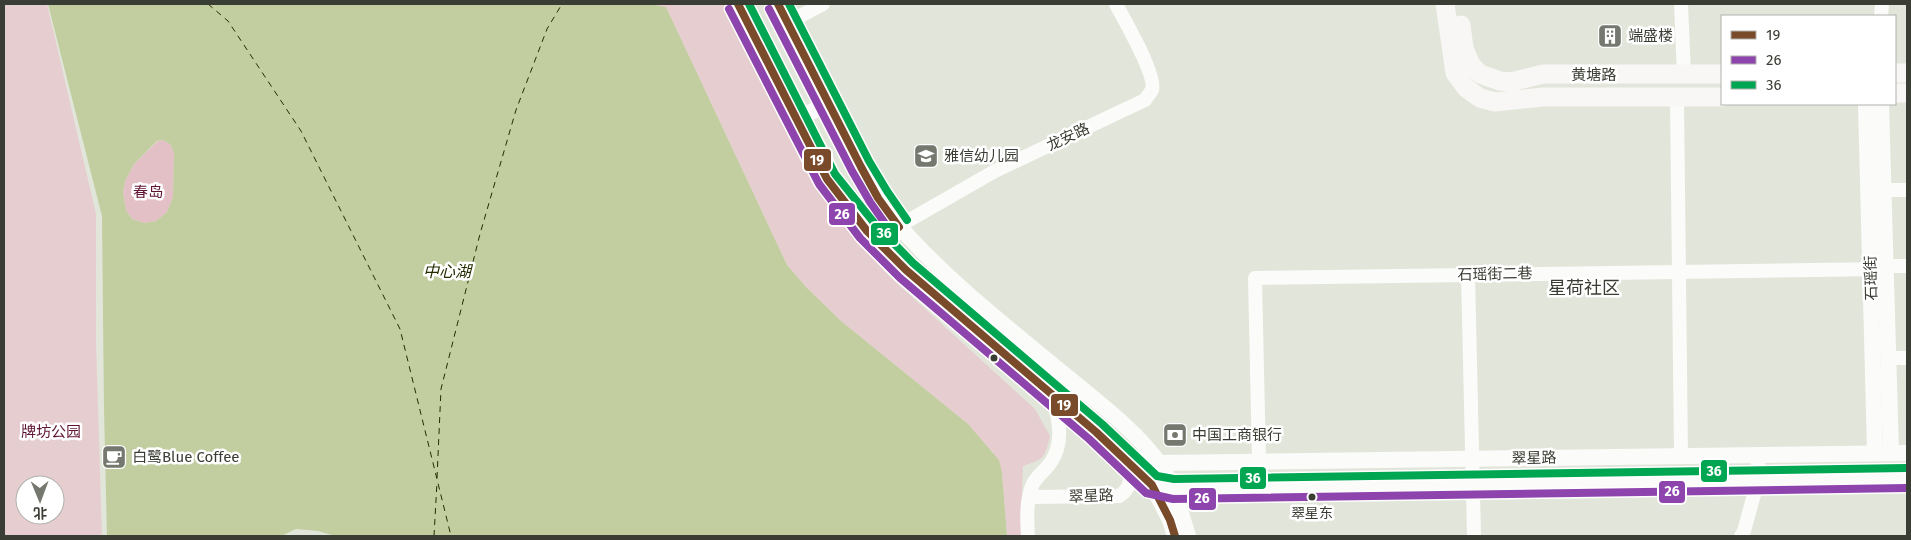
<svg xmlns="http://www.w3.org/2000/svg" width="1911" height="540" viewBox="0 0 1911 540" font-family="'Fira Sans','Noto Sans SC',sans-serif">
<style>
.green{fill:#e6ced0;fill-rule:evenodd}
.forest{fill:#e3c0c5}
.water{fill:#c2cda0;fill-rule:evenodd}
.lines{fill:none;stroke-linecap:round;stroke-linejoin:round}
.ferry{stroke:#252d00;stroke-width:1;stroke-dasharray:6 5;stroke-linecap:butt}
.minor{stroke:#fbfbf9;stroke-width:14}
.tertiary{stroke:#fbfbf9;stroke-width:16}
.secondary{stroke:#f8f7f5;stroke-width:19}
.bus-1-casing{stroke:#fff;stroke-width:11}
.bus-2-casing{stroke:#fff;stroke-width:11}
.bus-3-casing{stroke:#fff;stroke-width:11}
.bus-1{stroke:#7a4b2a;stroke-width:8}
.bus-2{stroke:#8e44ad;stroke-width:8}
.bus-3{stroke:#00a651;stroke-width:8}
.bus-dot{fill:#3a3d34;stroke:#fff;stroke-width:2}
.labels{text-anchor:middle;stroke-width:5;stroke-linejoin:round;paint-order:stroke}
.bus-label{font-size:14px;fill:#3a3d34;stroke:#fff}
.poi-label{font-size:15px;fill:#3a3d34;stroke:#fff;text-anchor:start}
.street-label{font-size:15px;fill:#3a3d34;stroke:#fff}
.park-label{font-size:15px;fill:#5f1433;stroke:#fff}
.water-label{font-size:16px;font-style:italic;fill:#252d00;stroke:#fff}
.quarter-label{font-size:18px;fill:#3a3d34;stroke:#fff}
.line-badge{stroke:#fff;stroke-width:2}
.badge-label{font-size:14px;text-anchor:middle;font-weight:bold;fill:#fff}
</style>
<rect width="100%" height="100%" fill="#e2e5d9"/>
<g class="green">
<path d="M4 4H47L96 214V342L102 536H4ZM25 485H55V515H25Z"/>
<path d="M650 4H725L777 110 820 191 858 241 888 275 1035 409 1050 436C1045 458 1044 459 1023 466L1022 490 1028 536H1007L1002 473 993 452 985 445 968 424 841 321 806 287 787 265 666 7Z"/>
</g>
<path class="forest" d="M163 140 170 144 174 153 173 197 167 212 156 221 144 223 132 219 126 210 123 193 125 181 134 164 158 141Z"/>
<path class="water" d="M48 4H650L666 7 787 265 806 287 841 321 968 424 999 460 1002 473 1007 536H335L318 531 296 529 281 536H107L104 408 102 216ZM163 140 170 144 174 153 173 197 167 212 156 221 144 223 132 219 126 210 123 193 125 181 134 164 157 141Z"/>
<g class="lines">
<g class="ferry">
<path d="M208 4 228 21 301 131 400 329 451 536"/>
<path d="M437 478 441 389 480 234 516 110 547 29 562 4"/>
<path d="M434 536 437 482"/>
</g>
<g class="minor">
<path d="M1681 4 1684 75"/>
<path d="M1881 16 1882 4"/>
<path d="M787 23 823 4"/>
<path d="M1677 98 1681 456"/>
<path d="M1883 190H1907"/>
<path d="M899 226 995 171 1145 100C1147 97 1150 93 1152 90 1157 75 1124 20 1116 4"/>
<path d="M1468 274 1474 536"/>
<path d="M1888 358H1907"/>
<path d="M1259 462 1255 278 1886 269 1891 266H1907"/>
<path d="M1029 497 1119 496C1130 490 1130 479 1133 468"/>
<path d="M1028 536C1027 520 1026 501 1032 486 1035 477 1045 471 1051 462 1065 441 1058 418 1053 395"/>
<path d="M1741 536 1744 531 1758 480V455"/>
</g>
<g class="tertiary">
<path d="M738 4 827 179 867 231 906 270 1096 432 1152 485 1170 520 1175 536"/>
<path d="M778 4C795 37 813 71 830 105 850 146 868 191 899 226 950 284 1012 331 1071 380 1100 404 1137 432 1159 463 1175 484 1180 512 1188 536"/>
<path d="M1866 104 1875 453"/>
<path d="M1881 104 1891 453"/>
<path d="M797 119 829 103"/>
<path d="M1160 463 1907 453"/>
<path d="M1152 485 1173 489 1907 478"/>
</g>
<g class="secondary">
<path d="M1445 4 1455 73 1466 88 1480 98 1495 102 1543 97H1722"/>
<path d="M1461 25 1464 48 1471 65 1480 74 1500 81 1511 82 1543 74H1722"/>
<path d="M1895 73H1907"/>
<path d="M1895 93H1907"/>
</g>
<defs>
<g id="bus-1">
<path d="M738 4 827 179 867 231 906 270 1096 432 1152 485 1170 520 1175 536"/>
<path d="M778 4 861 167 878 198 899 227"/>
</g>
<g id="bus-2">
<path d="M729 9 819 184 860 238 900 278 1089 439 1146 493 1173 499 1907 488"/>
<path d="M769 9 852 171 870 202 891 232"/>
</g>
<g id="bus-3">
<path d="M749 4 835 174 875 224 913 263 1102 424 1157 476 1174 479 1907 468"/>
<path d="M789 4 869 161 887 191 907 220"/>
</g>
</defs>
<use href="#bus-1" class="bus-1-casing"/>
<use href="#bus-2" class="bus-2-casing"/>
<use href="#bus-3" class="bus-3-casing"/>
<use href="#bus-1" class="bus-1"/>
<use href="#bus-2" class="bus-2"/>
<use href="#bus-3" class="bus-3"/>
</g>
<defs>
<symbol id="building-square" viewBox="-11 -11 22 22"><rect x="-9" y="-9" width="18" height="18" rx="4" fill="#75786e" stroke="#fff"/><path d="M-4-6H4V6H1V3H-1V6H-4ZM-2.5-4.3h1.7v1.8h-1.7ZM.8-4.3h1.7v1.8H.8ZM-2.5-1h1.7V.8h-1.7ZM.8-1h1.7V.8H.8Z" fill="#fff"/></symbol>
<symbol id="school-square" viewBox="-11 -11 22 22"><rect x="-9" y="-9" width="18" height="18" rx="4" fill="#75786e" stroke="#fff"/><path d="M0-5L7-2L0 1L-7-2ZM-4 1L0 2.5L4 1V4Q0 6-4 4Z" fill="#fff"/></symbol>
<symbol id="bank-square" viewBox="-11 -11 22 22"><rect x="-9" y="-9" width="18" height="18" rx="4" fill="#75786e" stroke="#fff"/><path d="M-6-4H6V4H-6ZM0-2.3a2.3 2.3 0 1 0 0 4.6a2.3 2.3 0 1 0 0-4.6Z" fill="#fff"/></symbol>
<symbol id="cafe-square" viewBox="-11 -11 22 22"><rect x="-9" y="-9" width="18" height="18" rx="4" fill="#75786e" stroke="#fff"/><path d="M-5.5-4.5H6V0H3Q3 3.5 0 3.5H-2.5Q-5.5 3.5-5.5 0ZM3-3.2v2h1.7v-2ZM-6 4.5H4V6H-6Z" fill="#fff"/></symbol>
</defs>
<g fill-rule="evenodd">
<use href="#building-square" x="1596" y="22" width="28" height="28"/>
<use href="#school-square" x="912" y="142" width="28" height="28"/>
<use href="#bank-square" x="1161" y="421" width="28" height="28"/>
<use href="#cafe-square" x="100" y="443" width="28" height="28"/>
</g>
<g class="bus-dot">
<circle cx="994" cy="358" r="4.5"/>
<circle cx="1312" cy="497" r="4.5"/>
</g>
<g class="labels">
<g class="bus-label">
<text x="1312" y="518">翠星东</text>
</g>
<g class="poi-label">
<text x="1628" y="41">端盛楼</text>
<text x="944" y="161">雅信幼儿园</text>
<text x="1192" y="440">中国工商银行</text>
<text x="132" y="462">白鹭Blue Coffee</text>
</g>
<g class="street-label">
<text x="1594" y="80">黄塘路</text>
<text transform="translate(1068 137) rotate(-25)" y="5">龙安路</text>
<text transform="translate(1495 274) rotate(-1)" y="5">石瑶街二巷</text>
<text transform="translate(1871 278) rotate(-91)" y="5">石瑶街</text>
<text transform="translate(1534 458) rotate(-1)" y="5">翠星路</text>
<text transform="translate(1091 496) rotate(-2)" y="5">翠星路</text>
</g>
<g class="park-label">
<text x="148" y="197">春岛</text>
<text x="51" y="437">牌坊公园</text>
</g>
<g class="water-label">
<text x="447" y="277">中心湖</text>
</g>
<g class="quarter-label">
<text x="1584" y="294">星荷社区</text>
</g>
</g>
<g class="line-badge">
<rect x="803" y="148" width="29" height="24" rx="5" fill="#7a4b2a"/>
<rect x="828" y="202" width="28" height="24" rx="5" fill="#8e44ad"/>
<rect x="870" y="222" width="29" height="24" rx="5" fill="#00a651"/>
<rect x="1050" y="393" width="29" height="24" rx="5" fill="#7a4b2a"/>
<rect x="1700" y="459" width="28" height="24" rx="5" fill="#00a651"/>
<rect x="1239" y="466" width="28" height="24" rx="5" fill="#00a651"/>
<rect x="1658" y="480" width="28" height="24" rx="5" fill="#8e44ad"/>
<rect x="1188" y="487" width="29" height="24" rx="5" fill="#8e44ad"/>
</g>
<g class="badge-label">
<text x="817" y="165">19</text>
<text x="842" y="219">26</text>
<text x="884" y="238">36</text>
<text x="1064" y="410">19</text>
<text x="1714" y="476">36</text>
<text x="1253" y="483">36</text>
<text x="1672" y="496">26</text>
<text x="1202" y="503">26</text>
</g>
<rect width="1911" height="540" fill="none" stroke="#3a3d34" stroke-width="10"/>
<rect x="1721" y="15" width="175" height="90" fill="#ffffff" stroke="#b0b1ae"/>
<rect x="1731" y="31" width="25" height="8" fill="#7a4b2a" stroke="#b0b1ae"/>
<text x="1766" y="40" font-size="15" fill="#3a3d34">19</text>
<rect x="1731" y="56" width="25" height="8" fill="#8e44ad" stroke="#b0b1ae"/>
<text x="1766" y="65" font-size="15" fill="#3a3d34">26</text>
<rect x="1731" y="81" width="25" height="8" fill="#00a651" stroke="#b0b1ae"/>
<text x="1766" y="90" font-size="15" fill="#3a3d34">36</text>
<g transform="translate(40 500) rotate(179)"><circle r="24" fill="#ffffff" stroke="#b0b1ae"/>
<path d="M0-4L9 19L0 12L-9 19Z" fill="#75786e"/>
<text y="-8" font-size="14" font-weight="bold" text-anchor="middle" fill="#3a3d34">北</text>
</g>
</svg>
